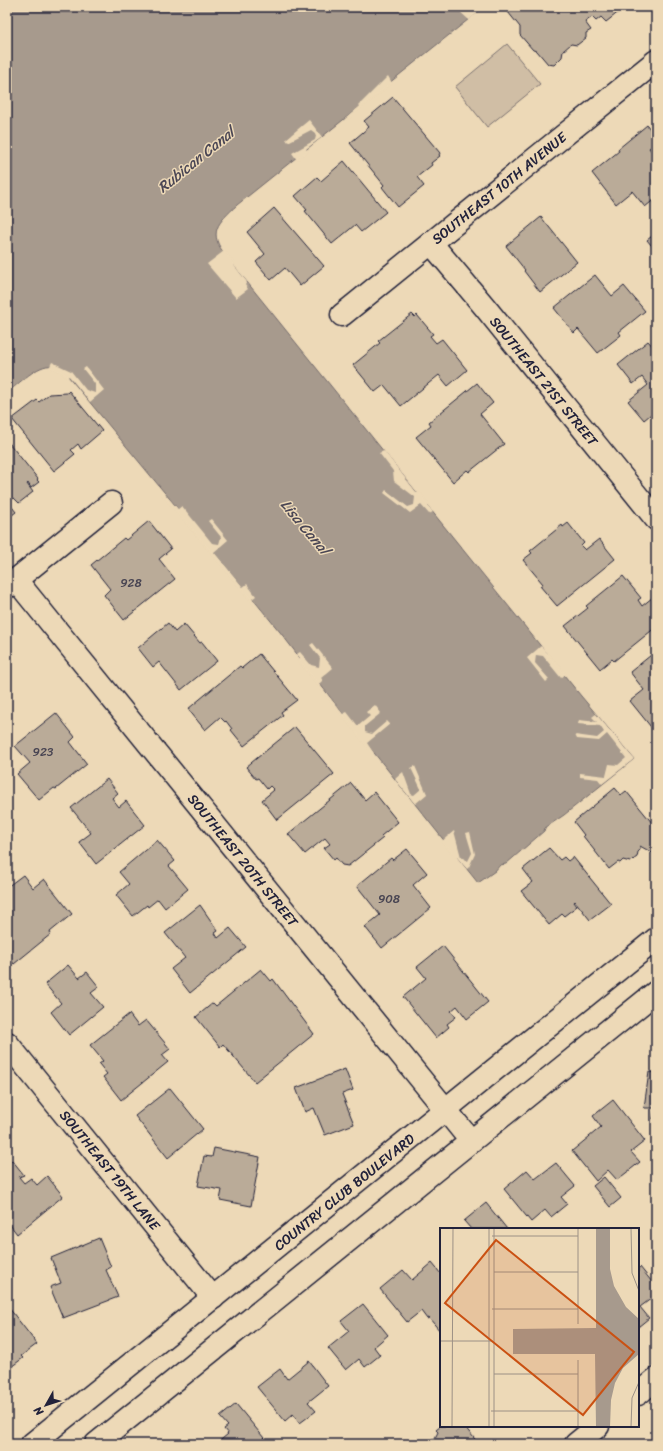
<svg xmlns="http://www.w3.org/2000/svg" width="663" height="1451" viewBox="0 0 663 1451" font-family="Sriracha,sans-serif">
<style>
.green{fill:#d0bea5;stroke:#797070}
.water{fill:#a79a8d;stroke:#726a6c}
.pier{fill:#edd9b7}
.building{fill:#baab98;stroke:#22223b}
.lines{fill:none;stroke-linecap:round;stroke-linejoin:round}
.minor-casing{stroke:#22223b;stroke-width:25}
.secondary-casing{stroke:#22223b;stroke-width:25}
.minor{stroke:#edd9b7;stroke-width:22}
.secondary{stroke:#edd9b7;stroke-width:22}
.labels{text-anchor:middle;stroke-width:3;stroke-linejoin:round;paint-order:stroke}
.number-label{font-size:12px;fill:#484452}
.street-label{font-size:14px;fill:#22223b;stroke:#edd9b7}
.water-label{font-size:15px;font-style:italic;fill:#4a4654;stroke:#edd9b7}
.inset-road{fill:none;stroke:#9c9085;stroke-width:1}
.view{fill:#ca5113;fill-opacity:0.15;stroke:#ca5113;stroke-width:2}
.inset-edge{fill:none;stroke:#22223b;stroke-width:2}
</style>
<rect width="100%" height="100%" fill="#edd9b7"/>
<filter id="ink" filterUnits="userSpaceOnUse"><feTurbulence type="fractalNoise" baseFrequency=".025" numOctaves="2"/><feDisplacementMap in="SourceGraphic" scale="8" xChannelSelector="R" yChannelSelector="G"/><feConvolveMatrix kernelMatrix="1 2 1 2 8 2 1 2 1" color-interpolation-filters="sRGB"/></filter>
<g filter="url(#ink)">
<path class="green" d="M507 44 540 84 487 127 455 87Z"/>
<path class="water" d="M7 7H484L237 205C218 223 207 232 226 256L581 696 634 759 564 815 545 828 544 831 506 864 500 865 495 871 478 883 343 714 280 632 68 376C64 373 57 367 52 366 39 363 17 385 7 393Z"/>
<g class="pier">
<path d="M459 7H466L470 12H473L478 7H484L469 20 457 9Z"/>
<path d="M388 76 392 83 346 120 345 119 360 106 359 105Z"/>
<path d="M309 120 322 137 306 149 308 151 297 160 292 153 315 140 316 136 315 133 311 130 288 142 286 139Z"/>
<path d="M224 251 234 263 233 264 247 282 245 285 248 289 236 298 207 264Z"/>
<path d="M52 362 71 371 86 390 95 393V384L83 369 86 367 104 390 90 402 69 376 67 378 61 372 49 368Z"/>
<path d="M384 451 417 493 419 492 429 505 428 506 433 512 429 514 421 505 410 513 384 493 386 490 408 507 414 505 415 497 394 481 393 471 379 453Z"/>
<path d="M163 492 178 509 182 506 212 543 219 544 221 537 208 521 211 519 228 540 214 552 243 587 247 584 256 596 252 599 270 621 269 622 161 493Z"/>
<path d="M313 643 333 668 321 678 323 680 319 684 343 714 347 712 358 726 370 716 366 712 375 705 381 713 365 726V732L372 734 387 721 390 724 367 743 374 753 373 754 298 660 300 658 297 654 300 652 311 665 319 667 320 658 310 645Z"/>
<path d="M541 646 566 674 561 678 543 656 536 655 535 663 549 679 546 682 527 658Z"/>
<path d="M596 714 634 759 602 784 598 779 580 777V773L606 776 609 764 618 765 626 758 607 734 599 741 577 739 575 735 597 738 604 732 600 726 578 724 579 720 597 722 592 717Z"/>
<path d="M415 766 427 794 415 804 395 779 403 772 411 794 414 795 421 789 411 768Z"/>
<path d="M454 831 461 857 468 861 472 853 466 833 470 832 475 854 469 867 467 869 456 856 455 857 442 841Z"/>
</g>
<g class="building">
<path d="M504 7H625L606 22 601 17 596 21 592 17 585 22 591 30 586 33V38L577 45 571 44 563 51 562 57 554 65 548 64 537 51 533 50 520 35V27Z"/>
<path d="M393 97 440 153 439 155 440 156 431 163 432 165 417 177 424 186 398 207 382 187 384 185 350 143 369 127 364 121Z"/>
<path d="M647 125 656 137V143L649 148 656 157V198L645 207 632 191 616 204 592 173 619 151 618 149Z"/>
<path d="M344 161 386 212 361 232 355 225 332 244 305 211 307 210 295 196 317 177 321 181Z"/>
<path d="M274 208 324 266 300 286 285 268 271 280 256 262 265 254 247 232Z"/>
<path d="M541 217 577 262 540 292 524 271 525 270 506 246Z"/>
<path d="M656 233V251L647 240Z"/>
<path d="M595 275 612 296 624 286 645 311 619 332 621 335 598 353 578 329 574 333 554 308Z"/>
<path d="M412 314 415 317 417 315 433 334 430 336 436 343 442 339 467 370 448 386 439 375 401 406 384 385 375 392 353 365 380 343 378 341Z"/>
<path d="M648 341 656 350V410L644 420 628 401 648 385 642 377 633 384 618 365Z"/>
<path d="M477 383 493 403 480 414 504 444 469 472 467 470 453 482 416 437 431 425 429 422Z"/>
<path d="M69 391 102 431 81 449 78 444 71 450 75 454 54 471 12 419 37 400 39 402 49 394 67 393Z"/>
<path d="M9 443 38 479 37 480 39 482 31 488 28 483 27 484 33 492 19 503 14 498 8 502 16 512 7 519V444Z"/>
<path d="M149 521 171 549 159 559 175 579 124 620 104 595 110 589 91 565 124 538 126 540Z"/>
<path d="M568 523 584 543 581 546 585 550 599 539 615 559 557 606 540 586 543 584 523 560 532 553 530 551 562 525 563 527Z"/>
<path d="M623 576 641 598 638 600 642 606 653 597 656 601V627L614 661 612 659 600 669 565 626 588 608 586 606Z"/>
<path d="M168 623 175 632 184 624 200 643 202 642 217 661 181 690 159 662 153 667 138 648Z"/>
<path d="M656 651V731L655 732 630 701 644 690 630 672Z"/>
<path d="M259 654 297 700 281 712 283 715 244 746 231 730 232 729 226 721 225 722 220 717 205 730 188 709 240 666 242 668Z"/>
<path d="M56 713 75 737 70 742 87 764 56 789 54 788 39 800 17 774 30 763 15 746Z"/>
<path d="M295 727 334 774 277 820 262 800 274 790 270 786 267 789 258 778 256 779 246 767Z"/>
<path d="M107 779 118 793 112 798 119 807 126 801 145 825 96 864 79 842 91 833 71 808Z"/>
<path d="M351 783 365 800 374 792 398 822 381 836 383 838 348 866 342 865 336 858 334 860 324 848 330 844 325 838 305 854 288 834Z"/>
<path d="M615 788 621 795 626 791 653 824 656 826V855L640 846V850L638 852 637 857 630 862 623 860 620 863 618 862 609 869 583 836 584 835 574 822Z"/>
<path d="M157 840 175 861 169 866 188 889 165 908 158 899 148 907 147 905 133 916 116 895 129 884 119 872Z"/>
<path d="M549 848 560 860 564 857 568 861 573 857 611 904 590 920 575 901 574 902 577 906 564 916 562 914 549 925 521 891 533 882 523 869Z"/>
<path d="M407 849 427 873 413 885 431 908 382 948 365 927 380 915 357 886 391 858 393 860Z"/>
<path d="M23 875 33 888 44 879 72 914 50 932 51 934 14 964 7 956V887Z"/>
<path d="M200 905 218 931 215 933 218 938 230 928 246 947 190 993 171 969 185 958 165 933Z"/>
<path d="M443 946 488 1002 467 1019 457 1006 451 1011 456 1017 447 1024 449 1027 436 1038 403 997 426 978 417 967Z"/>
<path d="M68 965 79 978 87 972 99 987 91 993 103 1007 69 1035 51 1012 61 1003 45 984Z"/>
<path d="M261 969 271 981 273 979 314 1034 255 1082 223 1044 220 1047 196 1017 213 1003 216 1006Z"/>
<path d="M129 1014 138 1026 146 1020 170 1049 162 1055 168 1062 121 1100 103 1077 107 1074 99 1064 103 1061 90 1045Z"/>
<path d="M345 1069 353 1090 342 1094 354 1124 325 1135 314 1108 305 1112 296 1088Z"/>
<path d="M649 1072 656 1073V1119H653L655 1108H644Z"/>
<path d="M170 1088 203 1129 168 1158 135 1116Z"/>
<path d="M613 1100 645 1141 631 1152 640 1162 617 1180 608 1170 596 1181 572 1151 601 1127 593 1116Z"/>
<path d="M214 1148 260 1157 251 1206 220 1200 222 1190 198 1186 204 1156 212 1157Z"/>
<path d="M12 1160 24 1175 19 1177 24 1183 31 1178 37 1185 47 1176 63 1196 17 1234 7 1221V1164Z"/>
<path d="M556 1163 575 1186 561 1197 567 1204 551 1217 545 1210 531 1222 504 1189 527 1170 535 1179Z"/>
<path d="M604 1177 621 1198 610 1207 593 1186Z"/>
<path d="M486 1203 507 1229H471L464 1221Z"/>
<path d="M99 1238 111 1267 106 1270 118 1297 63 1318 50 1287 61 1283 51 1258Z"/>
<path d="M432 1263 441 1274V1330L440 1331 429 1318 427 1319 421 1311 407 1322 380 1289 403 1270 412 1280Z"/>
<path d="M640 1267 656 1287V1295L640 1307 649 1318 638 1327V1269Z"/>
<path d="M363 1304 388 1335 374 1347 380 1355 365 1367 359 1359 346 1370 328 1348 349 1331 341 1321Z"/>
<path d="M9 1308 37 1344 21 1356 23 1358 7 1370V1310Z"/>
<path d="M309 1361 328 1386 308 1402 316 1411 300 1423 293 1414 285 1421 257 1387 280 1369 287 1379Z"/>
<path d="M236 1404 264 1438 257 1444H216L228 1434 224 1429 228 1426 220 1417Z"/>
<path d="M441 1426H458L461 1429 464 1426 479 1444H427L435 1438 438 1432 436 1430Z"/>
</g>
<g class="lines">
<defs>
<g id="minor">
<path d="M431 243 484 306 656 519"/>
<path d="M342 315 656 61"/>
<path d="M16 580 471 1141"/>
<path d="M7 587 111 503"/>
<path d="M7 1043 213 1298"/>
<path d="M638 1394 656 1379"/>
<path d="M576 1444 598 1426"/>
</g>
<g id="secondary">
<path d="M32 1444 656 939"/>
<path d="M96 1444 656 992"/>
</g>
</defs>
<use href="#minor" class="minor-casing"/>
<use href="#secondary" class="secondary-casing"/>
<use href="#minor" class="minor"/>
<use href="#secondary" class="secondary"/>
</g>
</g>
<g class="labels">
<g class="number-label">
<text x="131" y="587">928</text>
<text x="43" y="756">923</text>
<text x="389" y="903">908</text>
</g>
<g class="street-label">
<text transform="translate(499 188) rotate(-39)" y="5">SOUTHEAST 10TH AVENUE</text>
<text transform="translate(544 381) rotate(51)" y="5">SOUTHEAST 21ST STREET</text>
<text transform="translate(243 860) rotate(51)" y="5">SOUTHEAST 20TH STREET</text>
<text transform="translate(110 1170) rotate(51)" y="5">SOUTHEAST 19TH LANE</text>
<text transform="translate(344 1192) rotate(-39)" y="5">COUNTRY CLUB BOULEVARD</text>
</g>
<g class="water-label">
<text transform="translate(196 160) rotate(-39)" y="5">Rubican Canal</text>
<text transform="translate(305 527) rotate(50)" y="5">Lisa Canal</text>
</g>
</g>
<g transform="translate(440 1228)">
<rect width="199" height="199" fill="#edd9b7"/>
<path d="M156 0H170V41L174 58 186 79 199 91V126L183 140 175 155 171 172 170 199H156L155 126H73V101L156 100Z" fill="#a79a8d"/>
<path class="inset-road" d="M191 0 192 45 199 63M52 8H138M54 44H138M52 81H138M138 96V0M0 113H52M138 132V199M54 146H138M51 183H138M12 199 13 0M49 199V0M54 199V0M191 199 192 170 199 154"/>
<path class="view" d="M56 12 194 124 143 187 5 75Z"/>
<rect width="199" height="199" class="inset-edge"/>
</g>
<rect width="663" height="1451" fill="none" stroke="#edd9b7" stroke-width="24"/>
<rect x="12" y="12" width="639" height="1427" fill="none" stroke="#22223b" stroke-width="1.5" filter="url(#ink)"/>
<g transform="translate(46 1405) rotate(231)" stroke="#edd9b7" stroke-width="3" paint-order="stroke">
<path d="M0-3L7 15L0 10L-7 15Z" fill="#22223b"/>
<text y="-6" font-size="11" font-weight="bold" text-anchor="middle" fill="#22223b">N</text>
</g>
</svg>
